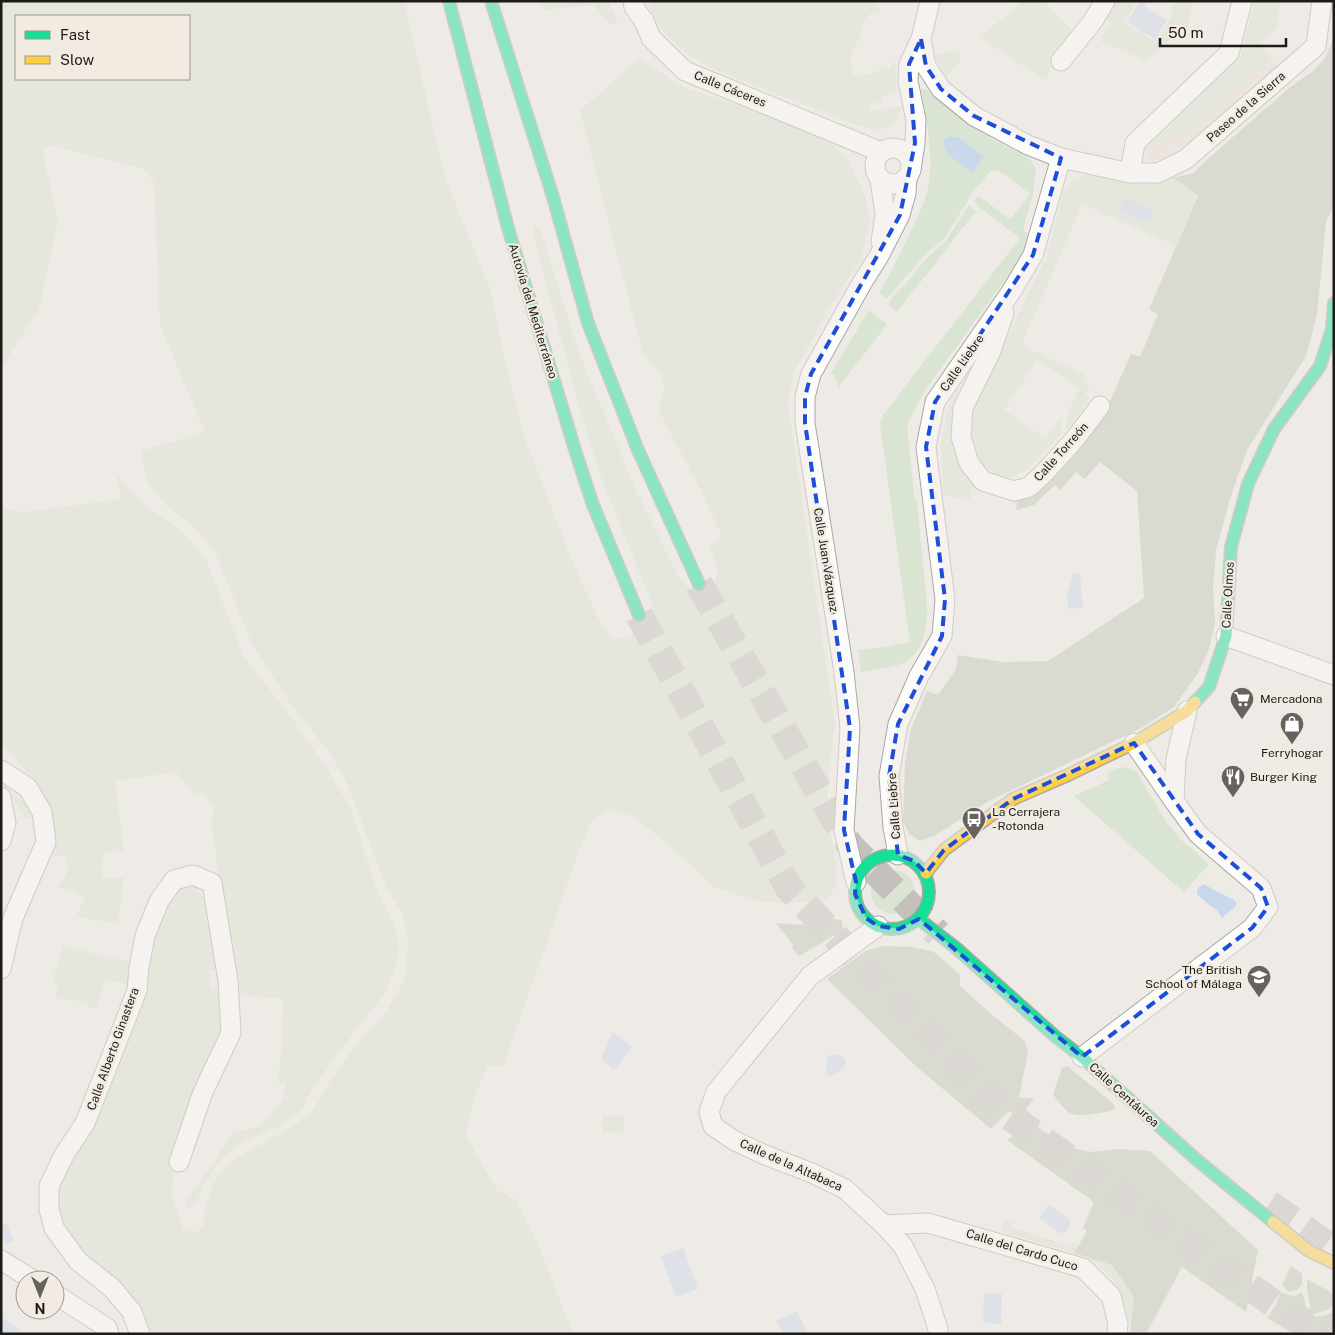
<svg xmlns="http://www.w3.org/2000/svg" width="1335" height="1335" viewBox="0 0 1335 1335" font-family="'Public Sans',sans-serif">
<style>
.industrial{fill:#eeded8}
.green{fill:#dae4d3;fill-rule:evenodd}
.forest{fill:#bfcab8}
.water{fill:#c9d9eb}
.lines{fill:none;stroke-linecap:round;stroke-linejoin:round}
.highway-tunnel{stroke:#c4c0bc;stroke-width:28;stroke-dasharray:28 14;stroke-linecap:butt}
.street-casing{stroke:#aaa7a4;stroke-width:21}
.fast-casing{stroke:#aaa7a4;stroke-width:14}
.slow-casing{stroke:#aaa7a4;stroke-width:14}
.street{stroke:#fcfcfb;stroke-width:19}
.fast{stroke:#16e098;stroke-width:11}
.slow{stroke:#ffcf43;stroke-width:11}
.marked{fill:none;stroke:#1d4ed8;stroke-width:4;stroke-dasharray:10 6;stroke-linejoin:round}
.labels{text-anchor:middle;stroke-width:4.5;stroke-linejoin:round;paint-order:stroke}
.street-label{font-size:12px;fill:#1d1a17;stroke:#f2ebe1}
.poi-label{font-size:12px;fill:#1d1a17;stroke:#f2ebe1;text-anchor:start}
</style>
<rect width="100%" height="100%" fill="#eeeae5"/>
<path class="industrial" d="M1272 60 1278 66 1265 78 1263 77 1237 100 1194 142 1188 143 1151 164 1143 150 1158 141 1162 148 1183 135Z"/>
<g class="green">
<path d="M1 1H404L445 178 491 291 505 361 524 436 572 561 598 618 612 639 646 634 654 623V608L602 480 578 403 537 249 533 221 542 235 581 358 635 488 680 580C692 590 695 594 711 589 722 573 716 563 709 547L722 536 701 491 658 409 665 385 660 373 643 354 580 111 639 58 681 86 820 132 848 160 865 195 870 222 861 260 829 308 793 374 788 404 835 725 828 783V819L834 852 837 883 829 898 814 902 781 903 752 900 711 886 700 872 637 819 611 808 592 821 581 845 503 1067 488 1065 475 1094 466 1136 497 1190 516 1200 538 1244 573 1334H146L89 1266 56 1223 54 1197 169 894 181 885 192 883 203 896 213 925 219 969 209 970 210 989H221L222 1030 175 1162 172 1195 178 1216 184 1230 195 1233 204 1225 205 1204 219 1174 234 1159 287 1130 311 1113 331 1080 358 1042 386 1012 405 979 408 942 403 915 386 887 347 783 330 753 290 703 252 644 215 552 192 525 166 505 148 484 141 451 205 432 160 325 154 182 144 169 51 145 42 149 58 221 39 309 1 368ZM16 16H189V79H16Z"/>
<path d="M542 1H608L618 20 611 25 594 5 544 10Z"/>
<path d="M648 1H874L881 12C878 12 874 12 872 13 864 16 861 30 861 37 851 48 849 60 853 74L858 76 879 71 881 67 890 70 893 61 896 63 895 81 897 92 881 96 882 101 869 105 871 111 884 108V110L901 106C899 119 896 128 881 129 864 131 825 113 808 106 789 99 770 92 751 84 732 77 713 70 695 59 675 47 654 26 648 1Z"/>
<path d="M1022 1H1041L1045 3 1076 34 1051 62 1047 81 979 37 1011 12Z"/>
<path d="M1113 1H1136L1124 23 1156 42 1173 14 1170 11 1176 1H1193L1187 31 1184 34 1179 31 1147 61 1100 41 1111 24 1106 17Z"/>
<path d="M1254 1H1280C1278 25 1281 28 1261 43L1272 60 1246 82H1245L1206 117 1207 118 1188 136 1183 135 1162 148 1158 141 1143 150 1241 56Z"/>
<path d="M959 51 961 60 946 78 938 62 936 54Z"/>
<path d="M921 89H926L931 92 958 116 997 142 1025 156 1032 162 1036 169 1033 194 1023 230 1028 234 1026 247 1018 262 923 393 907 425 914 494 917 503 926 595C929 619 927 650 903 663 895 667 871 670 861 672L858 650 893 646V645L910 642 880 424 883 415 1020 238 979 207 974 201 978 195 1010 220 1030 194 998 170 990 171 981 183 973 190 967 202 944 239 925 255 887 298 879 293C891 273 901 252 911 231 917 217 925 204 928 188 934 157 927 120 921 89Z"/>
<path d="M1084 175C1098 175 1112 180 1126 183 1143 186 1157 183 1173 178L1198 196 1176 246 1082 204 1023 341 1026 348 1085 374 1082 381 1090 384 1085 395 1090 398 1068 429 1066 425 1069 410 1079 388 1037 360 1004 410 1046 439 1062 414 1060 436 1029 468 1013 477 995 475 982 463 970 443 972 402 1002 338 1006 339 1047 256 1064 190 1073 179Z"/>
<path d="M969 205 976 211 897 312 888 305 893 296 899 290 906 284 926 259 946 241Z"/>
<path d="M869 310 887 324 839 387 834 375 831 373Z"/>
<path d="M958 385 952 421 954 451 968 475 990 492 972 488 970 500 948 496 943 494 941 443 947 412Z"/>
<path d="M116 474 146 506 181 530 206 559 243 655 291 717 328 770 351 810 377 890 395 926 399 945 398 957 386 992 355 1031 312 1089 302 1110 281 1125 238 1145 221 1159 204 1185 196 1204 190 1208 186 1206V1200L211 1167 232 1133 260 1126 283 1100 286 1083H278L282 1040 283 999 235 994 216 859 217 853 211 828 214 805 204 794 195 795 176 772 115 781 124 850 103 853 102 877 124 878 118 922 111 923 76 916 85 899 74 893 58 887C67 875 72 868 63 854L58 857 51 853 43 796 20 763 1 745V508L24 512 122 499Z"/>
<path d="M1125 767 1136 771 1165 820 1179 838 1209 864 1184 892 1074 796 1109 780 1108 773 1116 769Z"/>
<path d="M10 794C25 799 28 806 34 820L25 817Z"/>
<circle cx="893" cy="892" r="22"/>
<path d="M63 946 133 963V987L106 979 95 1010C84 1000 70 999 55 999L58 983 53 982 57 965H58Z"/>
<path d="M602 1116H624L623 1132H602Z"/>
<path d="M1004 1221 1013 1223 1012 1227 1069 1246 1072 1242 1078 1246 1074 1253 1001 1232Z"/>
<path d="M1084 1256 1112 1265 1134 1297 1131 1332C1127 1313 1122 1287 1107 1273 1101 1266 1092 1261 1084 1256Z"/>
</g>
<g class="forest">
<path d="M1334 21V206L1326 222 1317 315 1306 356 1247 450 1230 499 1216 551 1213 588 1215 623 1209 650 1198 673 1174 707 1141 728 989 801 936 835 920 841 909 834 903 821 905 764 911 729 927 691 938 695 956 669 958 655 1003 662 1048 661 1144 598 1137 491 1100 462 1085 479 1076 472 1060 490 1055 485 1034 505 1016 510 1017 502 1009 500V496L1024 498 1052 476 1103 417 1131 354 1140 357 1158 314 1149 309 1198 196 1173 178 1194 173 1201 165 1289 88 1313 71 1325 58 1333 40Z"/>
<path d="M832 919 842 920V931L799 956 792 948 793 945 776 923 805 925Z"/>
<path d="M883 946 912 947 934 952 960 975V986L991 1014 1025 1041 1028 1051 1019 1098H1034L1024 1112 1016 1116 1009 1111 991 1129 919 1069 827 979 865 951Z"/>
<path d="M1067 1066 1114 1104 1115 1110C1103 1112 1078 1119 1068 1112 1062 1107 1057 1100 1053 1094L1062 1068Z"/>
<path d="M1033 1124 1067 1147 1090 1152 1118 1149 1150 1151 1258 1250 1246 1312 1182 1267 1146 1334H1130L1134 1297 1112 1265 1074 1253 1087 1231 1083 1228 1094 1202 1007 1140Z"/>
<path d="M1291 1266 1302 1274V1285L1297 1290 1289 1292 1282 1285Z"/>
<path d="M1307 1279 1334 1294V1306L1325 1311 1316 1313 1311 1311 1307 1290Z"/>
<path d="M1302 1291 1308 1315C1317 1318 1325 1316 1334 1312V1334H1294L1267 1318 1275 1306 1281 1292C1289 1296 1295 1298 1302 1291Z"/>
</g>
<g class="water">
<path d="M1140 1 1146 3 1144 6 1167 20 1155 39 1127 22Z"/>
<path d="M951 136 955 138 957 136 984 157 972 173 945 152 946 150 943 145C943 140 945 137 951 136Z"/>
<path d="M1124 198 1151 209V211L1153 213V218L1150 220 1147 221 1145 223 1118 211Z"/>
<path d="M1080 573 1083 608 1068 609 1067 594 1073 574Z"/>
<path d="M1203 884 1234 900 1236 902V906L1222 918 1217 910 1208 904 1197 894V889Z"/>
<path d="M613 1032 632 1047 614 1070 601 1059Z"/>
<path d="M832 1054 843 1056 846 1062C843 1070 837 1074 829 1076L826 1073 827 1058Z"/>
<path d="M1049 1204 1070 1220V1225L1065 1233H1060L1039 1218Z"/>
<path d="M6 1223 14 1241 6 1244 1 1234V1225Z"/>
<path d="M683 1248 698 1289 676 1297 661 1256Z"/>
<path d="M984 1293 1002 1294 1001 1324 983 1323Z"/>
<path d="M797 1311 808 1334H783L776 1321Z"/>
<path d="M1 1317 24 1333 25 1334H1Z"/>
</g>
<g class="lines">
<g class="highway-tunnel">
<path d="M699 584 850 846 938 934"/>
<path d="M639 615 789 888 1002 1111 1290 1315 1329 1334"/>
<path d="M1269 1204 1327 1245 1334 1248"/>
</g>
<defs>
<g id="street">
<path d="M633 1 634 7 644 21 651 38 685 71 881 152"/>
<path d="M921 39 926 66 941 89 974 116 1028 145 1061 158 1130 173H1158L1186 159 1316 46 1322 1"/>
<path d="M1061 61 1093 21 1105 1"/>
<circle cx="893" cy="166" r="18"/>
<path d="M911 170 915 143 916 120 908 81 909 64 921 39 930 1"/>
<path d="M1130 173 1135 143 1229 53 1242 1"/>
<path d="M880 180 885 214 881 242"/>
<path d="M1004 313 991 351 963 408 961 437 969 463 983 481 1014 491 1029 487 1044 473 1074 440 1100 406"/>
<path d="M1226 636 1334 675"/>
<path d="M1 770 28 788 42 812 46 842 13 918 1 969"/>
<path d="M1 797 6 823 1 841"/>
<path d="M1174 801 1176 759 1187 711"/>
<path d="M898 855 893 827 889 776 898 724 919 676 942 636 945 599 926 447 935 402 1011 292 1033 255 1061 158"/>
<path d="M856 882 844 830 850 728 844 672 805 423V397L811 374 862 283 879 256 900 215 906 193 907 178"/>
<path d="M878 926 810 976 716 1092 709 1112 713 1126 735 1141 765 1155 812 1173 845 1189 884 1225 903 1246 925 1289 938 1329V1334"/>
<path d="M1082 1057 1252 928 1268 907 1261 888 1198 834 1174 801 1134 743"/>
<path d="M884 1225 928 1223 1083 1268 1111 1296 1118 1324 1117 1334"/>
<path d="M1 1260 33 1280"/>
<path d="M55 1294 107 1328 109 1334"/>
<path d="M140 1334 132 1312 112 1288 78 1261 54 1228 49 1209V1186L64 1155 85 1123 128 1014 137 990 139 967 145 936 159 901 174 880 193 875 212 883 228 981 231 1033 203 1092 179 1162"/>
</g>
<g id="fast">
<path d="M449 1 508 228 576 453 593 505 639 615"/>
<path d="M491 1 553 197 588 323 638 450 699 584"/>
<path d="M1195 702 1209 687 1226 636 1231 547 1248 484 1274 429 1320 366 1332 329 1334 303"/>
<circle cx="892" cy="892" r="37"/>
<path d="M919 919 956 948 1056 1037 1082 1057 1197 1160 1273 1222"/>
</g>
<g id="slow">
<path d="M926 873 944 850 1013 799 1068 775 1134 743 1187 711 1195 702"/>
<path d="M1273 1222 1309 1251 1334 1263"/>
</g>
</defs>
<use href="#street" class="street-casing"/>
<use href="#fast" class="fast-casing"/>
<use href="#slow" class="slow-casing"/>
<use href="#street" class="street"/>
<use href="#fast" class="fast"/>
<use href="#slow" class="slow"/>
</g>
<path d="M0 0H1335V1335H0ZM921 39 926 66 941 89 974 116 1061 158 1033 255 935 402 926 447 945 599 942 636 898 724 889 776 898 855 914 861 926 873 944 850 1013 799 1134 743 1198 834 1261 888 1268 907 1252 928 1082 1057 919 919 899 929 878 926 866 918 855 894 856 882 844 830 850 728 805 423V397L811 374 900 215 915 143 909 64Z" fill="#eeeae5" fill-opacity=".55" fill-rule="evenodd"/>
<path class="marked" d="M921 39 926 66 941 89 974 116 1061 158 1033 255 935 402 926 447 945 599 942 636 898 724 889 776 898 855 914 861 926 873 944 850 1013 799 1134 743 1198 834 1261 888 1268 907 1252 928 1082 1057 919 919 899 929 878 926 866 918 855 894 856 882 844 830 850 728 805 423V397L811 374 900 215 915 143 909 64Z"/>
<defs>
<symbol id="supermarket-pin" viewBox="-11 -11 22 30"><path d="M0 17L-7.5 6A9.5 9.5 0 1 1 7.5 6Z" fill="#66635f" stroke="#f2ebe1"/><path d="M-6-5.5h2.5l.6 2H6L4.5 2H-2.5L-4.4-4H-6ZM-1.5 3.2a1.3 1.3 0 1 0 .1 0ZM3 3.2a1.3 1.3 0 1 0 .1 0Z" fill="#fff"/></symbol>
<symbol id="shop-pin" viewBox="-11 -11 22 30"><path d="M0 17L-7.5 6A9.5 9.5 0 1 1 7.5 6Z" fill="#66635f" stroke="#f2ebe1"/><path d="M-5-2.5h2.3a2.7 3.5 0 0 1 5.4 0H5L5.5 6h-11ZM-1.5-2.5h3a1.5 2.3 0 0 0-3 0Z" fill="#fff"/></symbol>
<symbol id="restaurant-pin" viewBox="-11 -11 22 30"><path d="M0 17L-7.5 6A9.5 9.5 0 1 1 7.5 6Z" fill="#66635f" stroke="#f2ebe1"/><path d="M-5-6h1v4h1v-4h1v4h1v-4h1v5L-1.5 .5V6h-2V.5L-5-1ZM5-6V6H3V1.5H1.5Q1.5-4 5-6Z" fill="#fff"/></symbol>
<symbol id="bus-pin" viewBox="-11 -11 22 30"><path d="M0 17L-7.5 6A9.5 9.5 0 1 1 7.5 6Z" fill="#66635f" stroke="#f2ebe1"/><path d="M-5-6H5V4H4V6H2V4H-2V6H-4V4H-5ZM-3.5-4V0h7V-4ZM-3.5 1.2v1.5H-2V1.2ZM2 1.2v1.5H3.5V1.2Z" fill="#fff"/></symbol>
<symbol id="school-pin" viewBox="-11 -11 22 30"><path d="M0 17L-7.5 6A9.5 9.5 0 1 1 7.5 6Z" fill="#66635f" stroke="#f2ebe1"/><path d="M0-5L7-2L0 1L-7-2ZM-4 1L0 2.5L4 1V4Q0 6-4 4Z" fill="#fff"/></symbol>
</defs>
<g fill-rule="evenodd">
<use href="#supermarket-pin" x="1228" y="685" width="28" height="38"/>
<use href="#shop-pin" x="1278" y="710" width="28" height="38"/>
<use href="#restaurant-pin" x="1219" y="763" width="28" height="38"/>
<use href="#bus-pin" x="960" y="805" width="28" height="38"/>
<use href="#school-pin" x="1245" y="963" width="28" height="38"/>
</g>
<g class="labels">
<g class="street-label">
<text transform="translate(730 89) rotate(22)" y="4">Calle Cáceres</text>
<text transform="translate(1246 107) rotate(-41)" y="4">Paseo de la Sierra</text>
<text transform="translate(533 311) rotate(73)" y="4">Autovía del Mediterráneo</text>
<text transform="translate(962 363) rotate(-55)" y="4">Calle Liebre</text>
<text transform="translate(1061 452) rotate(-48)" y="4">Calle Torreón</text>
<text transform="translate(826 560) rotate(81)" y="4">Calle Juan Vázquez</text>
<text transform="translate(1228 595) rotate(-87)" y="4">Calle Olmos</text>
<text transform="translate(894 806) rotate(-94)" y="4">Calle Liebre</text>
<text transform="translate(113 1049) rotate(-70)" y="4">Calle Alberto Ginastera</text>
<text transform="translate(1124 1095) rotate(42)" y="4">Calle Centáurea</text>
<text transform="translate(791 1165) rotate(24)" y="4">Calle de la Altabaca</text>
<text transform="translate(1022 1250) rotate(17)" y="4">Calle del Cardo Cuco</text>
</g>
<g class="poi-label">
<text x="1260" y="703">Mercadona</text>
<text x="1292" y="757" text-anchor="middle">Ferryhogar</text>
<text x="1250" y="781">Burger King</text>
<text x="992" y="816">La Cerrajera<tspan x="992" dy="14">- Rotonda</tspan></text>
<text x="1242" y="974" text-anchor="end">The British<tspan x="1242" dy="14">School of Málaga</tspan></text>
</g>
</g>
<rect width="1335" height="1335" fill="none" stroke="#1d1a17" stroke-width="5"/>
<rect x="15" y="15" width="175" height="65" fill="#f2ebe1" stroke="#9d9790"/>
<rect x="25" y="31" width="25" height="8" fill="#16e098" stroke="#9d9790"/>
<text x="60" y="40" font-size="15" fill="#1d1a17">Fast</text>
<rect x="25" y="56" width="25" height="8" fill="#ffcf43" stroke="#9d9790"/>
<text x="60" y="65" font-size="15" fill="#1d1a17">Slow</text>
<g transform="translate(40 1295) rotate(180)"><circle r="24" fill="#f2ebe1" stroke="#9d9790"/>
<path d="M0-4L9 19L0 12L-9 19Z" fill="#66635f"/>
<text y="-8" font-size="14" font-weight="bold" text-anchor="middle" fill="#1d1a17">N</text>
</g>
<path d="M1160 38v8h126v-8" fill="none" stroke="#1d1a17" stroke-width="2.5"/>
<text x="1168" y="38" font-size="15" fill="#1d1a17" stroke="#f2ebe1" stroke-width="4" paint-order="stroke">50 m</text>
</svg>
